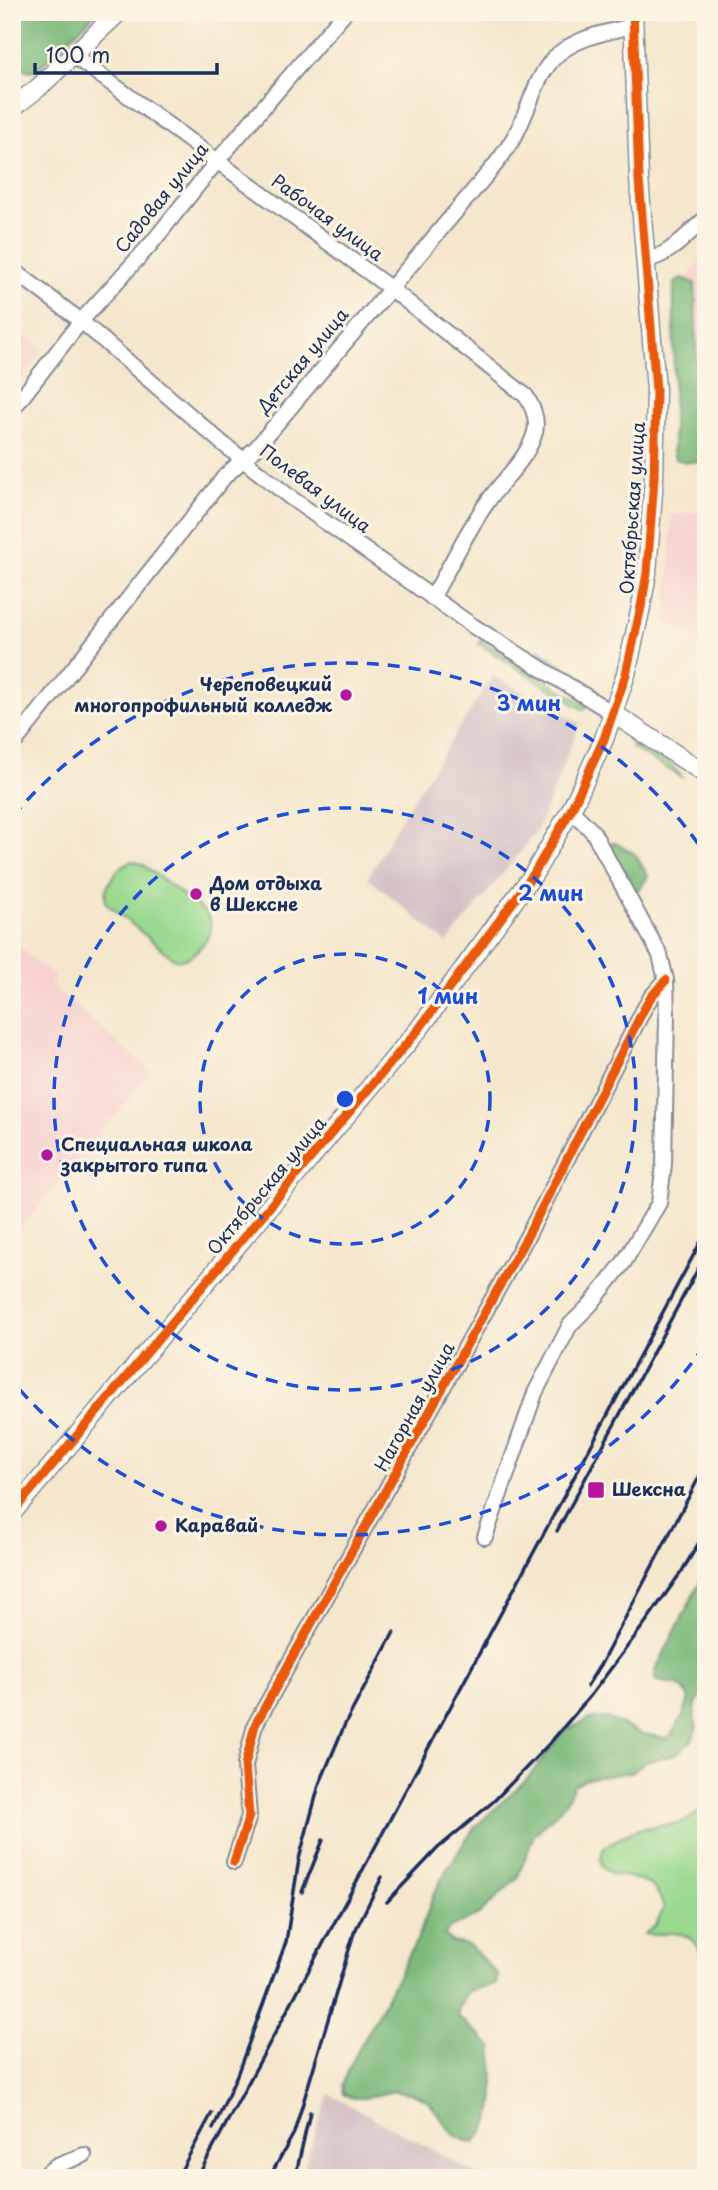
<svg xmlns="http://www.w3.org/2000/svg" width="718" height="2190" viewBox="0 0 718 2190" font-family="'Playpen Sans',sans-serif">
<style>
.built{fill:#f7d0ce}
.industrial{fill:#d2bec4}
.green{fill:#9ad98f;stroke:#5a8476;stroke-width:2}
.forest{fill:#7bb97a;stroke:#4b746c;stroke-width:2}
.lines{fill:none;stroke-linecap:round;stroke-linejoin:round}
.minor-casing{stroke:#888b96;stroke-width:18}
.tertiary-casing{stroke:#888b96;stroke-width:21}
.minor{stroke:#fff;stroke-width:14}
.tertiary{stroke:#fff;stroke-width:18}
.rail{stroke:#1b2f5e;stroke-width:3.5}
.cycleway-casing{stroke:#fcf5e5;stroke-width:13}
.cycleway{stroke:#e8590c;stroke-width:9}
.ring{fill:none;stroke:#1d4ed8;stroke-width:3.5;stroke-dasharray:12 9}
.poi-dot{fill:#b5179e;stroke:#fcf5e5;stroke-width:2.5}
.labels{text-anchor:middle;stroke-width:6;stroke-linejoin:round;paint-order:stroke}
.street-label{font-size:18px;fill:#1b2f5e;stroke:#fcf5e5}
.poi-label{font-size:18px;font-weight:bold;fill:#1b2f5e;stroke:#fcf5e5;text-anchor:start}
.centre{fill:#1d4ed8;stroke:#fcf5e5;stroke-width:3.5}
.ring-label{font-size:21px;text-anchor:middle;font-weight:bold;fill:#1d4ed8;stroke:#fcf5e5;stroke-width:6;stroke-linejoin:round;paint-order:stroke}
</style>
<rect width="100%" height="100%" fill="#fcf5e5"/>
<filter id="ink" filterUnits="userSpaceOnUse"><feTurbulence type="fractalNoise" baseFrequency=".0143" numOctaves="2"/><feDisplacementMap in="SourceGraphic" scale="14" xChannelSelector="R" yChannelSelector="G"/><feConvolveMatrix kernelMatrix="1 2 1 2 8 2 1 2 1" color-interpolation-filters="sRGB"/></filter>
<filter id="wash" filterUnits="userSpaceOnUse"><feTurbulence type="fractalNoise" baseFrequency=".00686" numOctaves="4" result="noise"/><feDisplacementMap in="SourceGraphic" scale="28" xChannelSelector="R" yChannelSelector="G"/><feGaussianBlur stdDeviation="1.57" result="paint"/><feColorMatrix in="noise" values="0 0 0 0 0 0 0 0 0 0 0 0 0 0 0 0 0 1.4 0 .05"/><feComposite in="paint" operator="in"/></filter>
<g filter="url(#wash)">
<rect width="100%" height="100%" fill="#f5e7cd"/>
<g class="built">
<path d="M706 255V449H678L681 284Z"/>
<path d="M12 325 43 350 12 391Z"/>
<path d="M706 510V643L667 623 672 515Z"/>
<path d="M12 941 54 977 51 985 152 1072 12 1238Z"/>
</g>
<g class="industrial">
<path d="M493 676 580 723 537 831 447 943 368 878 403 815Z"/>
<path d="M329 2094 485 2178H300Z"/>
</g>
<g class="green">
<path d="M481 640 587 706 584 710 479 644Z"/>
<path d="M537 648 597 690 594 694 554 666Z"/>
<path d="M633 743 669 763 683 778 631 747Z"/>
<path d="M132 861 142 864 205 912C208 916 212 922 211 928 211 938 193 957 184 959 179 961 178 959 173 958L106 903C102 887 117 866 132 861Z"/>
<path d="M706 1804V1968C703 1951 692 1932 672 1933 660 1933 658 1937 644 1934L655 1926 664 1908C661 1899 658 1891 650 1885 630 1870 590 1884 604 1847 615 1841 627 1832 640 1829 668 1822 686 1830 706 1804Z"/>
</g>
<g class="forest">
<path d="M13 12H97L39 68C29 74 20 69 12 62Z"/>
<path d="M682 278 695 283 697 393 701 401 706 402V462H687L675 459 673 451 674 284Z"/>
<path d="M613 842 635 854 648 876 640 889 635 891 632 889 611 849V843Z"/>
<path d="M706 1570V1688L696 1704 694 1717 697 1727 691 1742 675 1755 646 1762 632 1772 585 1779 574 1785 565 1804 534 1835 518 1877 479 1915 450 1928 444 1935 451 1941 470 1946 498 1975 496 1984 468 1991 459 2007 458 2016 492 2047C493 2080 502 2117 474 2142 449 2140 446 2121 431 2105 427 2100 418 2096 412 2094 385 2084 369 2107 343 2094L342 2085 352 2062 417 1940 434 1894 447 1869 475 1827 528 1778 564 1731 581 1723 589 1719 608 1718 642 1734 669 1738 683 1716 689 1699C680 1679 673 1687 655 1680V1671Z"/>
</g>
</g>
<g filter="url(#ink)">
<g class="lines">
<defs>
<g id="minor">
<path d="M74 56 390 288 526 396C533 407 538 420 535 432 528 459 501 481 486 504 465 534 450 567 432 598"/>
<path d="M646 260C670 256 687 234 706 218"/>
<path d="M12 269 81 321 222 443 291 498 473 626 614 714"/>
<path d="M12 410 81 321 151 244 218 160 345 12"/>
<path d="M12 746 225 476 256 448 495 165C505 152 515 138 521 123 531 102 537 77 553 59 572 38 607 32 633 26"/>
<path d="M485 1537 535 1393 570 1325 591 1304 624 1262 659 1203 664 1164 667 1015 666 980 660 955 593 832 571 810"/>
<path d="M234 1862 249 1816 245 1765 255 1725 529 1233 644 1009 651 997 666 980"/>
<path d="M41 2178 57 2165 84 2155"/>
</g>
<g id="tertiary">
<path d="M12 108 38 88 119 12"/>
<path d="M614 714 706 774"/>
<path d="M12 1513 419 1029 533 875 571 810 604 739 626 674 641 607 647 573 654 478 656 390 639 179 633 12"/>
</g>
</defs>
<use href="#minor" class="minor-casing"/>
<use href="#tertiary" class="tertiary-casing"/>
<use href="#minor" class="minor"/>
<use href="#tertiary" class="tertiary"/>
<g class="rail">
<path d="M557 1531 706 1254"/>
<path d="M587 1686 602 1662 706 1464"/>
<path d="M302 1892 323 1840"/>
<path d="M387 1902 438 1848 494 1801 550 1743 591 1695 645 1623 682 1571 706 1531"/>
<path d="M213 2129 237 2075 286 1942 299 1859 319 1785 345 1724 394 1632"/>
<path d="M177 2178 212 2113"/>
<path d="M197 2178 706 1232"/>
<path d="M269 2178 294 2133 354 1933 382 1877"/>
<path d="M295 2178 310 2112"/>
</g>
<defs>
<g id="cycleway">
<path d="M12 1513 419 1029 533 875 571 810 604 739 626 674 641 607 647 573 654 478 656 390 639 179 633 12"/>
<path d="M234 1862 249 1816 245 1765 255 1725 529 1233 644 1009 651 997 666 980"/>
</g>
</defs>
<use href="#cycleway" class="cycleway-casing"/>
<use href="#cycleway" class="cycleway"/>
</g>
</g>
<g class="ring">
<circle cx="345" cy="1099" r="145"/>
<circle cx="345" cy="1099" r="291"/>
<path d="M704 1346A436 436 0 0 1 13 1382M13 816A436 436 0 0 1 704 852"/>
</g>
<g class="poi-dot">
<circle cx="346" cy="695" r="7"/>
<circle cx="196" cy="894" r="7"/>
<circle cx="47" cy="1155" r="7"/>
<rect x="587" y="1481" width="18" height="18" rx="3.5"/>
<circle cx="161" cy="1526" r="7"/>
</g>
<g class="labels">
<g class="street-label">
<text transform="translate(162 198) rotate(-51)" y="6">Садовая улица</text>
<text transform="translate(327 218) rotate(36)" y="6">Рабочая улица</text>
<text transform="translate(303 361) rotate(-50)" y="6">Детская улица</text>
<text transform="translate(315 489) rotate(37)" y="6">Полевая улица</text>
<text transform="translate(633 508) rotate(-86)" y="6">Октябрьская улица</text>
<text transform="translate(267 1186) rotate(-50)" y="6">Октябрьская улица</text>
<text transform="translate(415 1407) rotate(-61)" y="6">Нагорная улица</text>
</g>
<g class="poi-label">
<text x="332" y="691" text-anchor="end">Череповецкий<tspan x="332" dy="21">многопрофильный колледж</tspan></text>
<text x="210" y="890">Дом отдыха<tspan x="210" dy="21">в Шекснe</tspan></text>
<text x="61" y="1151">Специальная школа<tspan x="61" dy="21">закрытого типа</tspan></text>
<text x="612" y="1496">Шексна</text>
<text x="175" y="1532">Каравай</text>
</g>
</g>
<circle cx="345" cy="1099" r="10" class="centre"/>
<g class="ring-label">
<text x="529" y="711">3 мин</text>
<text x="551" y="901">2 мин</text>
<text x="448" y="1004">1 мин</text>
</g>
<rect width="718" height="2190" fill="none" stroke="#fcf5e5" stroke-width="42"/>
<path d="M35 63v10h182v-10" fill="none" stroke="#1b2f5e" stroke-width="3.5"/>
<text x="46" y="63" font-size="21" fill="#1b2f5e" stroke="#fcf5e5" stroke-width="5" paint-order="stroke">100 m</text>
</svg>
